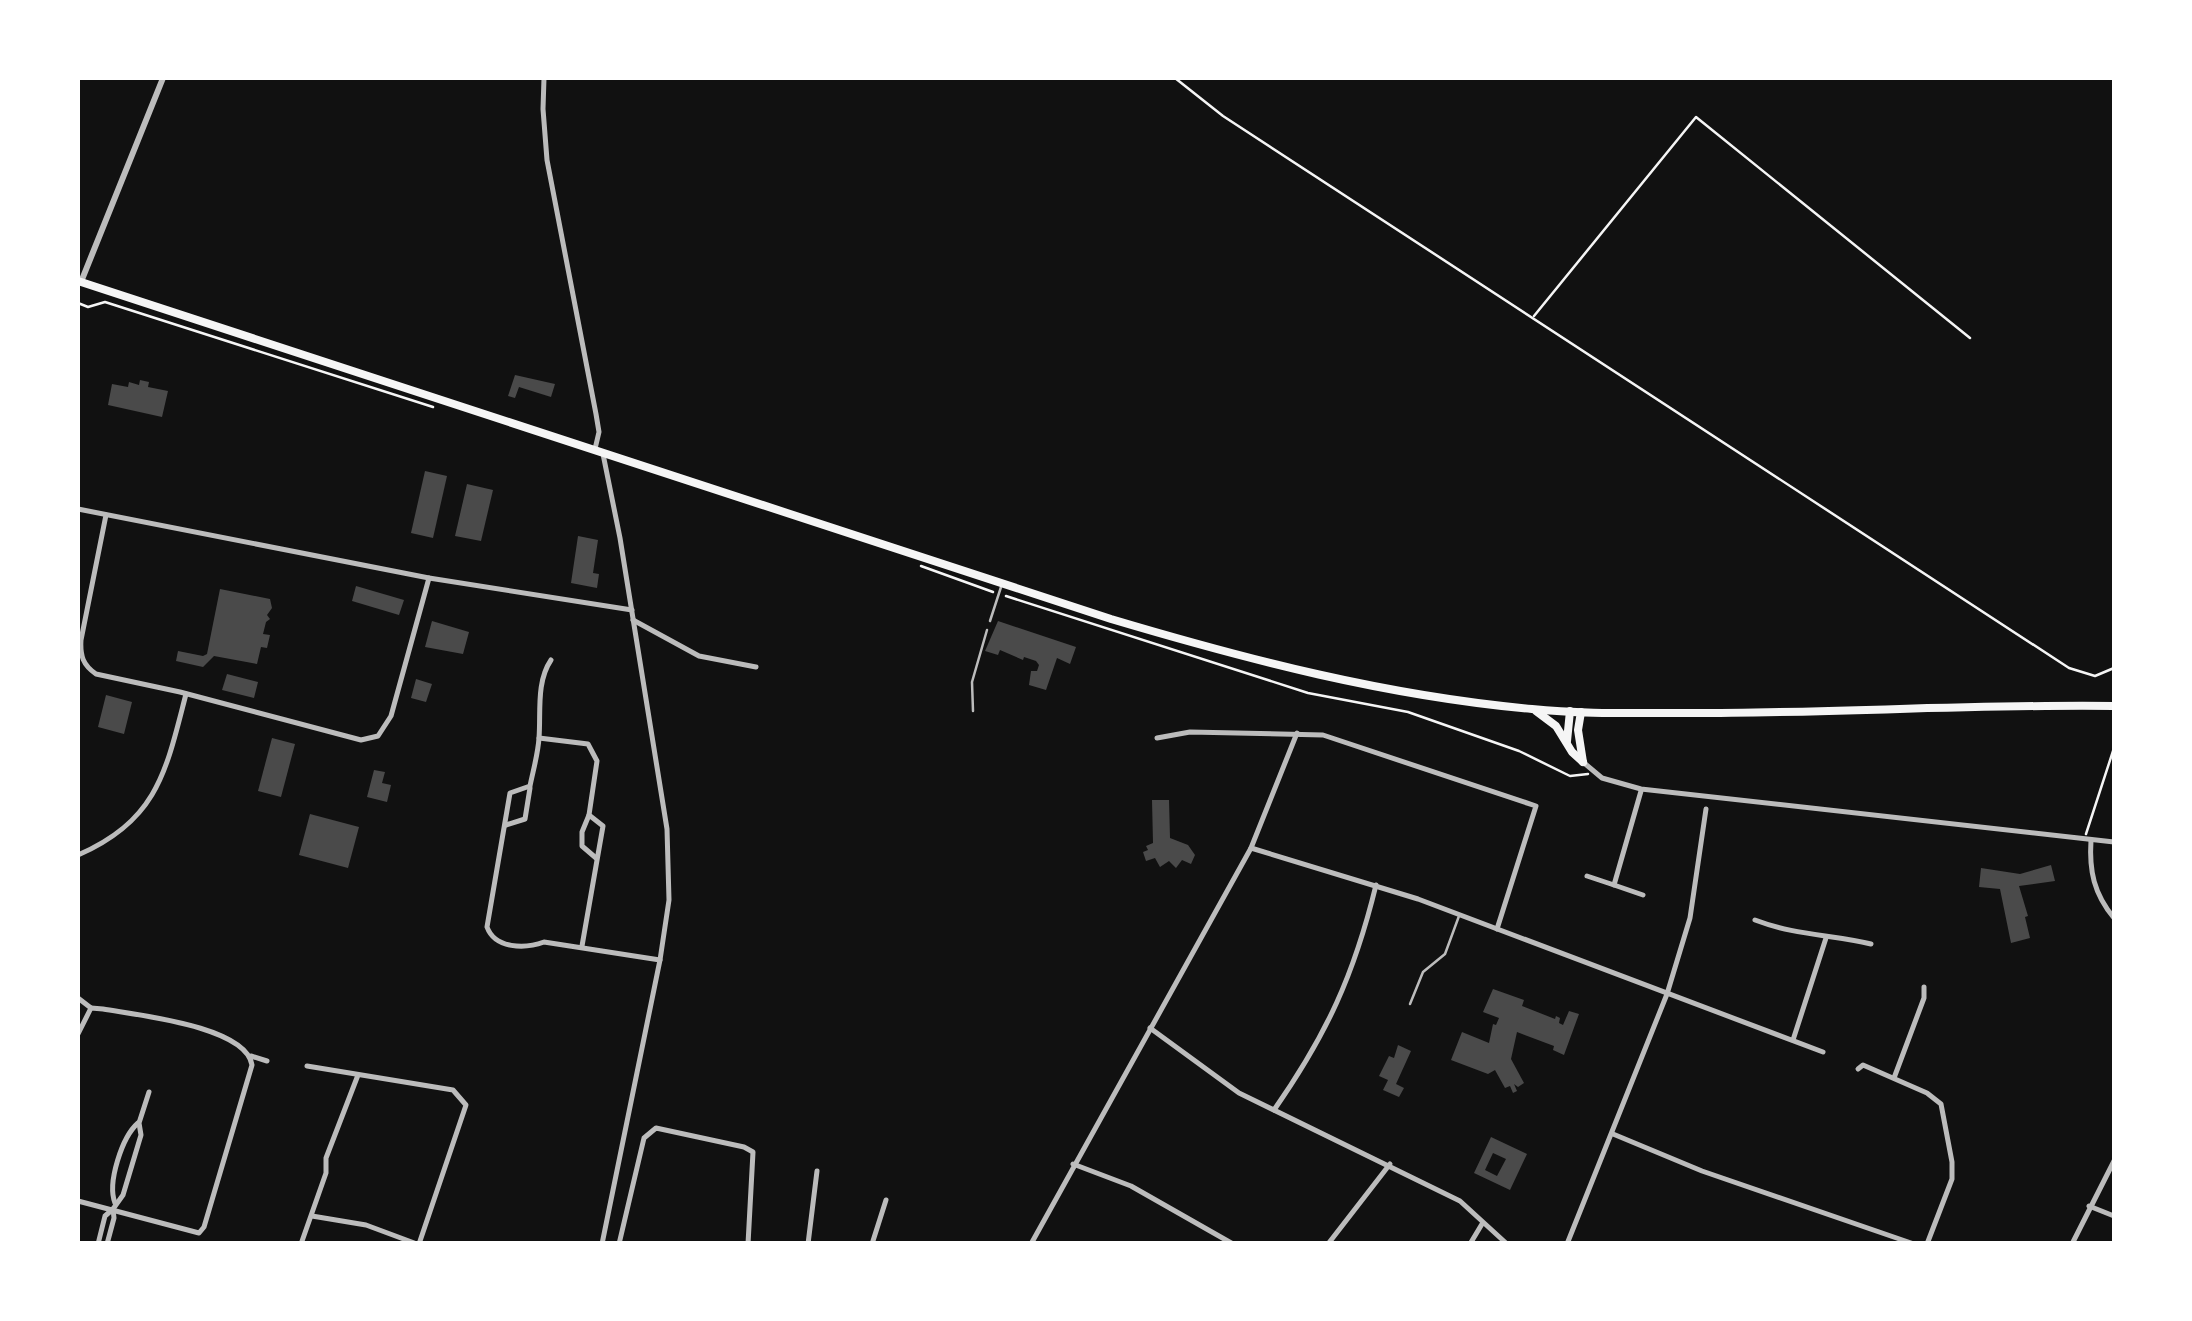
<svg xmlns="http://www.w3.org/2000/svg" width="2192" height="1321" viewBox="0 0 2192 1321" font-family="'Fira Sans Condensed',sans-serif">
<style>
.building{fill:#4a4a4a;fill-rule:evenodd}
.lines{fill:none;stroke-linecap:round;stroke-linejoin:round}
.path{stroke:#f5f5f5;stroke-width:2.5}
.service{stroke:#bcbcbc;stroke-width:2.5}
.minor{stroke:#bcbcbc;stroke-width:5}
.tertiary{stroke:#bcbcbc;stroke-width:6}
.primary{stroke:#f5f5f5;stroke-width:8}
</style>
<rect width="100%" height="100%" fill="#111"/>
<g class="building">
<path d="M515 375 555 384 551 397 519 387 515 398 508 396Z"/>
<path d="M140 380 149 382 148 387 168 391 162 417 108 405 112 384 128 387 129 382 139 385Z"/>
<path d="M425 471 447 476 433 538 411 533Z"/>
<path d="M467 484 493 490 481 541 455 536Z"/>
<path d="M578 536 598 540 593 573 599 574 597 588 571 583Z"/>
<path d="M356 586 404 600 399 615 352 601Z"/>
<path d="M220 589 270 599 272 608 267 615 270 619 266 622 263 634 270 635 267 648 261 647 257 664 214 656 203 667 176 661 178 651 203 656 207 654Z"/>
<path d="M432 621 469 632 463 654 425 647Z"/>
<path d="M998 621 1076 647 1070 664 1057 658 1046 690 1029 685 1031 671H1037L1039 665 1036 661 1024 657 1023 660 1000 650 998 655 985 651Z"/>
<path d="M227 674 258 682 254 698 222 690Z"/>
<path d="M416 679 432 684 426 702 411 698Z"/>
<path d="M106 695 132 702 124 734 98 727Z"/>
<path d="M272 738 295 744 281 797 258 791Z"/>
<path d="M374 770 385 772 382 783 391 785 387 802 367 797Z"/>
<path d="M1152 800H1169L1170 838 1188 845 1195 855 1191 864 1182 860 1176 868 1169 861 1160 867 1155 858 1146 861 1143 852 1148 850 1146 846 1153 843Z"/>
<path d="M310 814 359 827 348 868 299 855Z"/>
<path d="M2051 865 2055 881 2019 886 2028 916 2025 917 2030 938 2011 943 2000 889 1979 887 1981 868 2020 874Z"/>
<path d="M1493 989 1524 1000 1522 1006 1555 1019 1556 1016 1560 1018 1559 1023 1563 1025 1569 1011 1579 1014 1564 1055 1553 1050 1554 1046 1517 1032 1511 1059 1524 1083 1518 1087 1514 1084 1517 1091 1513 1093 1510 1086 1505 1088 1495 1070 1488 1074 1451 1060 1462 1032 1489 1043 1493 1024 1496 1025 1499 1018 1483 1012Z"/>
<path d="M1398 1045 1411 1051 1396 1084 1404 1088 1399 1097 1383 1090 1388 1080 1379 1076 1389 1056 1394 1058Z"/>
<path d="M1491 1137 1527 1154 1510 1190 1474 1173ZM1493 1153 1506 1159 1497 1176 1485 1170Z"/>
</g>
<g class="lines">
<g class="path">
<path d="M1175 78 1223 116 2069 668 2095 676 2114 668"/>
<path d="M78 303 88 307 105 302 433 407"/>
<path d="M1534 316 1696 117 1970 338"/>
<path d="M921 566 993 592"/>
<path d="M1006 596 1308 693 1408 712 1519 751 1570 776 1588 774"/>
<path d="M2086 834 2114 748"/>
</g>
<g class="service">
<path d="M990 621 1002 584"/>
<path d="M973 711 972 682 987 630"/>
<path d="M1410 1004 1423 972 1445 954 1459 916"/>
</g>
<g class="minor">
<path d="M544 78 543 109 547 160 596 414 599 432 595 449"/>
<path d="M78 509 429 578 632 610"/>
<path d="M106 515 81 640C80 656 83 665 96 674L180 692 361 740 378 736 391 716 429 578"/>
<path d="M633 620 699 656 756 667"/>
<path d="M551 660C536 682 541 713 539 738 538 754 533 771 530 786L510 793 487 927C495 949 525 949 544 942L660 960"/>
<path d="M539 738 588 744 597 761 589 815 603 826 582 946"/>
<path d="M1157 738 1190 732 1323 735 1536 806 1497 929"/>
<path d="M1583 762 1602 778 1641 789 2114 842"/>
<path d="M589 815 582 832V846L596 858"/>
<path d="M506 825 525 819 530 788"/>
<path d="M2091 840C2089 871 2094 894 2114 918"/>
<path d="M1251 848 1418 899 1823 1052"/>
<path d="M78 855C158 820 166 771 186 694"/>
<path d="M1587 876 1614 885 1641 791"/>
<path d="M1614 885 1643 895"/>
<path d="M1755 920C1797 936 1830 934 1871 944"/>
<path d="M78 998 91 1008"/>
<path d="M1150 1028 1239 1093 1460 1201 1507 1244"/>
<path d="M78 1034 91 1008 103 1009C136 1015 246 1026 252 1065L204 1227 199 1233 78 1201"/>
<path d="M1793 1040 1826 938"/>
<path d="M251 1056 267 1061"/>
<path d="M307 1066 453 1090 466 1105 419 1244"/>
<path d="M1858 1069 1863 1065 1927 1093 1941 1104 1952 1162V1179L1927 1244"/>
<path d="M1894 1078 1924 998V987"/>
<path d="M1274 1110C1327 1034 1354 975 1376 885"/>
<path d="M1613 1134 1702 1171 1914 1244"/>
<path d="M1073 1164 1131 1186 1233 1244"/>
<path d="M115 1203C107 1183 122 1137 138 1123"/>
<path d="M2089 1206 2114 1216"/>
<path d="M312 1216 366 1225 417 1244"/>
<path d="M98 1244 105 1216 113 1209"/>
<path d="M107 1244 114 1218 113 1209 123 1195 141 1135 139 1123 149 1092"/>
<path d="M301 1244 326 1173V1158L358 1075"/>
<path d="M602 1244 660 960 669 900 667 829 620 538 603 454"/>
<path d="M619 1244 644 1138 656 1128 744 1147 753 1152 748 1244"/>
<path d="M808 1244 817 1171"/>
<path d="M872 1244 886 1200"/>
<path d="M1031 1244 1251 848 1297 733"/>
<path d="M1328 1244 1390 1164"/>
<path d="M1470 1244 1482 1224"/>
<path d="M1567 1244 1667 994 1690 918 1706 809"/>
<path d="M2072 1244 2114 1161"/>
</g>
<path class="tertiary" d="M81 282 163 78"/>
<g class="primary">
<path d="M78 281 1111 619C1249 660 1387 696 1532 709 1579 714 1628 713 1675 713 1822 714 1968 704 2114 706"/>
<path d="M1536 711 1556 726 1572 752 1583 762"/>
<path d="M1581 712 1578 730 1583 762"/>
<path d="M1567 741 1570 711"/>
</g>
</g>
<rect width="2192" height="1321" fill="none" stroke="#ffffff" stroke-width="160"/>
</svg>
